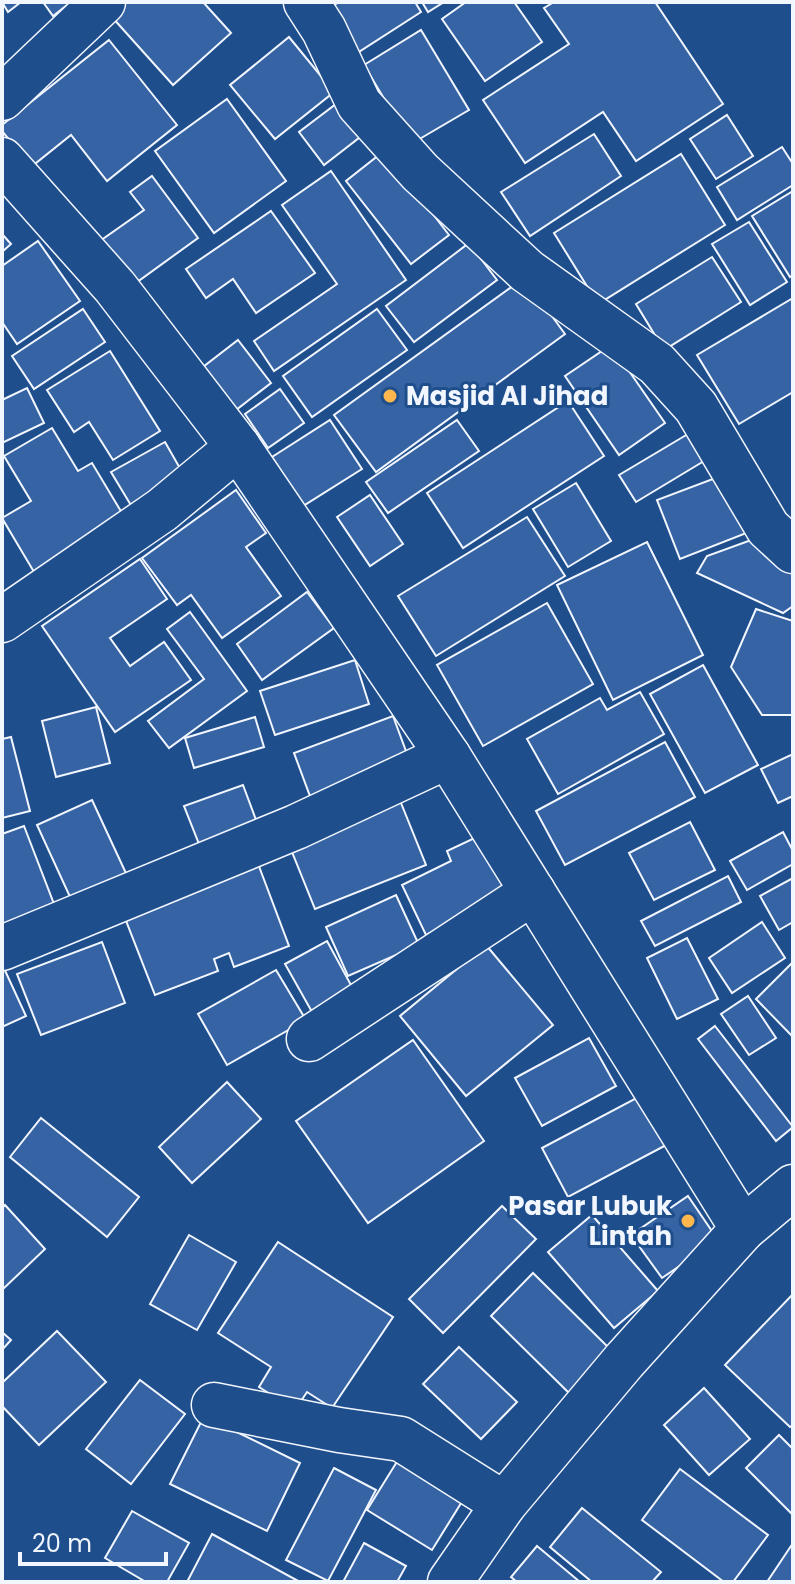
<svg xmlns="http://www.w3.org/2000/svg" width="795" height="1584" viewBox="0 0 795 1584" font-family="Poppins,sans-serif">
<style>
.building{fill:#3563a3;stroke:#f2f6ff;stroke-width:2}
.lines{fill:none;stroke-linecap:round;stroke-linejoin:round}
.street-casing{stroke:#f2f6ff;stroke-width:47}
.secondary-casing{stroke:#f2f6ff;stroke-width:47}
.street{stroke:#1f4e8c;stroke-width:44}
.secondary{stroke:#1f4e8c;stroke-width:44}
.poi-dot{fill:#ffb74d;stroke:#1f4e8c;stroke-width:3}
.labels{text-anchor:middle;stroke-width:6;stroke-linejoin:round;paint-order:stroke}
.poi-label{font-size:26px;font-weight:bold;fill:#f2f6ff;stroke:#1f4e8c;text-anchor:start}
</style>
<rect width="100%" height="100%" fill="#1f4e8c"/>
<g class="building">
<path d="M2 2H21L8 12Z"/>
<path d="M43 2H71L53 16Z"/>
<path d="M127 2H203L231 33 173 85 111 16Z"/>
<path d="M339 2H415L421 12 354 55 325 11Z"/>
<path d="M422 2H444L428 12Z"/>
<path d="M466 2H514L542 42 485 81 442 19Z"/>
<path d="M554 2H655L723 104 636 161 603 112 525 163 483 100 569 44 544 8Z"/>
<path d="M421 30 469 110 411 144 364 65Z"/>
<path d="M289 37 334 92 275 139 230 85Z"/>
<path d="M109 40 177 125 107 181 71 135 31 167 2 131V125Z"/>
<path d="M227 99 286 181 214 233 155 151Z"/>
<path d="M340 101 364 134 324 165 299 132Z"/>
<path d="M727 115 753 156 716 179 690 139Z"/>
<path d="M594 134 621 176 530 236 501 192Z"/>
<path d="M782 147 793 164V185L737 220 717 187Z"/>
<path d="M384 151 449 235 411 264 346 181Z"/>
<path d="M681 154 725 225 598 304 554 233Z"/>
<path d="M331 171 406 280 274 371 254 341 337 284 282 205Z"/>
<path d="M152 176 198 238 133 285 100 241 144 210 130 192Z"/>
<path d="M793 191V275L790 277 752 216Z"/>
<path d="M271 211 315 273 256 313 233 279 206 298 186 269Z"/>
<path d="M749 222 787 282 750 305 712 244Z"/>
<path d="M2 234 11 244 2 252Z"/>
<path d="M38 241 80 301 17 344 2 322V266Z"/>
<path d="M469 243 497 280 414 342 386 306Z"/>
<path d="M712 257 741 302 664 350 636 304Z"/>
<path d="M524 278 565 334 376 472 334 415Z"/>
<path d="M793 298V392L739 424 697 355Z"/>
<path d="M83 309 105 342 34 389 12 356Z"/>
<path d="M377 309 407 350 312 417 283 376Z"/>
<path d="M238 340 271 383 236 410 203 367Z"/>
<path d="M611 345 665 423 619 455 565 376Z"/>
<path d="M110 351 160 431 113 460 89 422 74 432 47 390Z"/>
<path d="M27 388 44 423 2 443V400Z"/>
<path d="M280 389 304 423 268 448 245 414Z"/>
<path d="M568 401 604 456 463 548 427 493Z"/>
<path d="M330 420 362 469 303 506 272 457Z"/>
<path d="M457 420 479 451 388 513 366 482Z"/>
<path d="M52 428 78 471 92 463 125 518 34 572 2 518 31 501 4 456Z"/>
<path d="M698 428 714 455 636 502 619 475Z"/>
<path d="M165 442 185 477 132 507 111 472Z"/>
<path d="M726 474 749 532 680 559 657 500Z"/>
<path d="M576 483 611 541 568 567 533 509Z"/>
<path d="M236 490 266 533 246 547 281 596 222 638 191 595 177 605 142 558Z"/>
<path d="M370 495 403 544 370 566 337 517Z"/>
<path d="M527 517 565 576 436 656 398 596Z"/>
<path d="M765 535 793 568V606L783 613 697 573 707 556Z"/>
<path d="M647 542 703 655 613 700 557 585Z"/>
<path d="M140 559 167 599 110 638 130 666 164 642 191 680 115 732 42 626Z"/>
<path d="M307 592 334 628 262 680 237 644Z"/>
<path d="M547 603 593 684 483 746 437 665Z"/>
<path d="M756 609 793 621V715H762L731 667Z"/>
<path d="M190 612 247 691 169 748 148 721 204 679 167 629Z"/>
<path d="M355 660 369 704 275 735 260 691Z"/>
<path d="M703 665 758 765 705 793 650 694Z"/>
<path d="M640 692 664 734 558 794 527 739 600 698 607 710Z"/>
<path d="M96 707 110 763 56 777 42 721Z"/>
<path d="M393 716 413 770 314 807 294 753Z"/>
<path d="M255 717 264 747 194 768 185 738Z"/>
<path d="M11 737 30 811 2 818V739Z"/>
<path d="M665 742 695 797 565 865 536 811Z"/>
<path d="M793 754V796L778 803 761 769Z"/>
<path d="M243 785 259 828 201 849 184 806Z"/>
<path d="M399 798 426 865 315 909 288 842Z"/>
<path d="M92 800 131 884 76 910 37 825Z"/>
<path d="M690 822 715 870 654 900 629 853Z"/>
<path d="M24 826 59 917 2 927V834Z"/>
<path d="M783 832 793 851V864L747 890 730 861Z"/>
<path d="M483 834 512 894 426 935 402 885 451 861 447 851Z"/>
<path d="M257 861 289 946 234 967 229 953 214 959 218 971 155 995 123 913Z"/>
<path d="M728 876 741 902 655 946 641 921Z"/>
<path d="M793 878V922L779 930 760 896Z"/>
<path d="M396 895 419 945 348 976 326 927Z"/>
<path d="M762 922 785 958 732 993 709 958Z"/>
<path d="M687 938 718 999 677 1019 647 958Z"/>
<path d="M327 941 357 996 316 1019 285 964Z"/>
<path d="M102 942 125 1003 41 1035 17 974Z"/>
<path d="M486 945 553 1025 466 1096 400 1016Z"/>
<path d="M793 962V1037L756 999Z"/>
<path d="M2 964 26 1016 2 1027Z"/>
<path d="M276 970 306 1020 227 1065 198 1014Z"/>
<path d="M748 996 776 1038 749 1055 721 1014Z"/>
<path d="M715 1026 793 1127 776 1141 698 1039Z"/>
<path d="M589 1038 616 1086 542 1126 515 1078Z"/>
<path d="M413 1040 484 1141 368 1223 296 1121Z"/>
<path d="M227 1082 261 1119 192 1183 159 1147Z"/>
<path d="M644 1094 670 1143 568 1197 542 1148Z"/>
<path d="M41 1118 139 1197 107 1237 10 1157Z"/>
<path d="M688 1196 718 1240 662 1278 631 1235Z"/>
<path d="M5 1205 45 1249 2 1290V1208Z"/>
<path d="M502 1206 536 1239 443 1333 409 1299Z"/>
<path d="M592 1215 658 1291 614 1328 548 1252Z"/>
<path d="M189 1235 236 1262 197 1330 150 1304Z"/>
<path d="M278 1242 393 1317 332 1408 307 1392 295 1410 259 1387 271 1367 218 1333Z"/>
<path d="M533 1273 611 1350 569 1393 491 1316Z"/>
<path d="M793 1294V1425L790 1427 725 1365Z"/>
<path d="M57 1331 106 1382 39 1445 2 1406V1383Z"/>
<path d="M2 1332 11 1340 2 1350Z"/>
<path d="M459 1347 517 1402 481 1439 423 1384Z"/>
<path d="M140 1380 185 1414 131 1484 86 1449Z"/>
<path d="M704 1388 750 1439 709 1475 664 1425Z"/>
<path d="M204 1416 300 1463 267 1531 170 1484Z"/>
<path d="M779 1435 793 1449V1515L746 1468Z"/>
<path d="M398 1460 463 1500 432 1550 367 1510Z"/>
<path d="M334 1468 376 1490 328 1581 286 1560Z"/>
<path d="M680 1469 768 1535 733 1582H724L642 1520Z"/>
<path d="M582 1508 661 1572 652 1582H592L550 1547Z"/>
<path d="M132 1511 189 1543 167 1582H146L105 1558Z"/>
<path d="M212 1534 300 1582H187Z"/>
<path d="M364 1543 406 1566 397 1582H343Z"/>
<path d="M793 1543V1582H767Z"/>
<path d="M537 1546 580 1582H517L511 1577Z"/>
</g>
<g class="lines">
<defs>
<g id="street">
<path d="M306 2 324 30 359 104 420 172 527 271 657 364 696 407 768 528 793 551"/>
<path d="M2 98 103 2"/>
<path d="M2 620 162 510 238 447"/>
<path d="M2 948 296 827 448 756"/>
<path d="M309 1039 533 892"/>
<path d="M214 1405 339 1430 401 1439 504 1504"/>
</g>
<g id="secondary">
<path d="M2 160 115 287 238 447 448 756 743 1229"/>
<path d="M450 1582 504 1504 624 1361 743 1229 793 1187"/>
</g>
</defs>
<use href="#street" class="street-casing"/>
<use href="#secondary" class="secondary-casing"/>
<use href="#street" class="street"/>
<use href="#secondary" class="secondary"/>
</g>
<g class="poi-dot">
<circle cx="390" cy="396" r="8"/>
<circle cx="688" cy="1221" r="8"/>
</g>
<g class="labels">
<g class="poi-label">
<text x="406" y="405">Masjid Al Jihad</text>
<text x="672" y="1215" text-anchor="end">Pasar Lubuk<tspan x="672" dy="30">Lintah</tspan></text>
</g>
</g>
<rect width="795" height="1584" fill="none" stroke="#f2f6ff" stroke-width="8"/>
<path d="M20 1552v12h146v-12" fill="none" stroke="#f2f6ff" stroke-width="4"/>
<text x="32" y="1552" font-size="24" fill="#f2f6ff" stroke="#1f4e8c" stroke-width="6" paint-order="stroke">20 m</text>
</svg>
